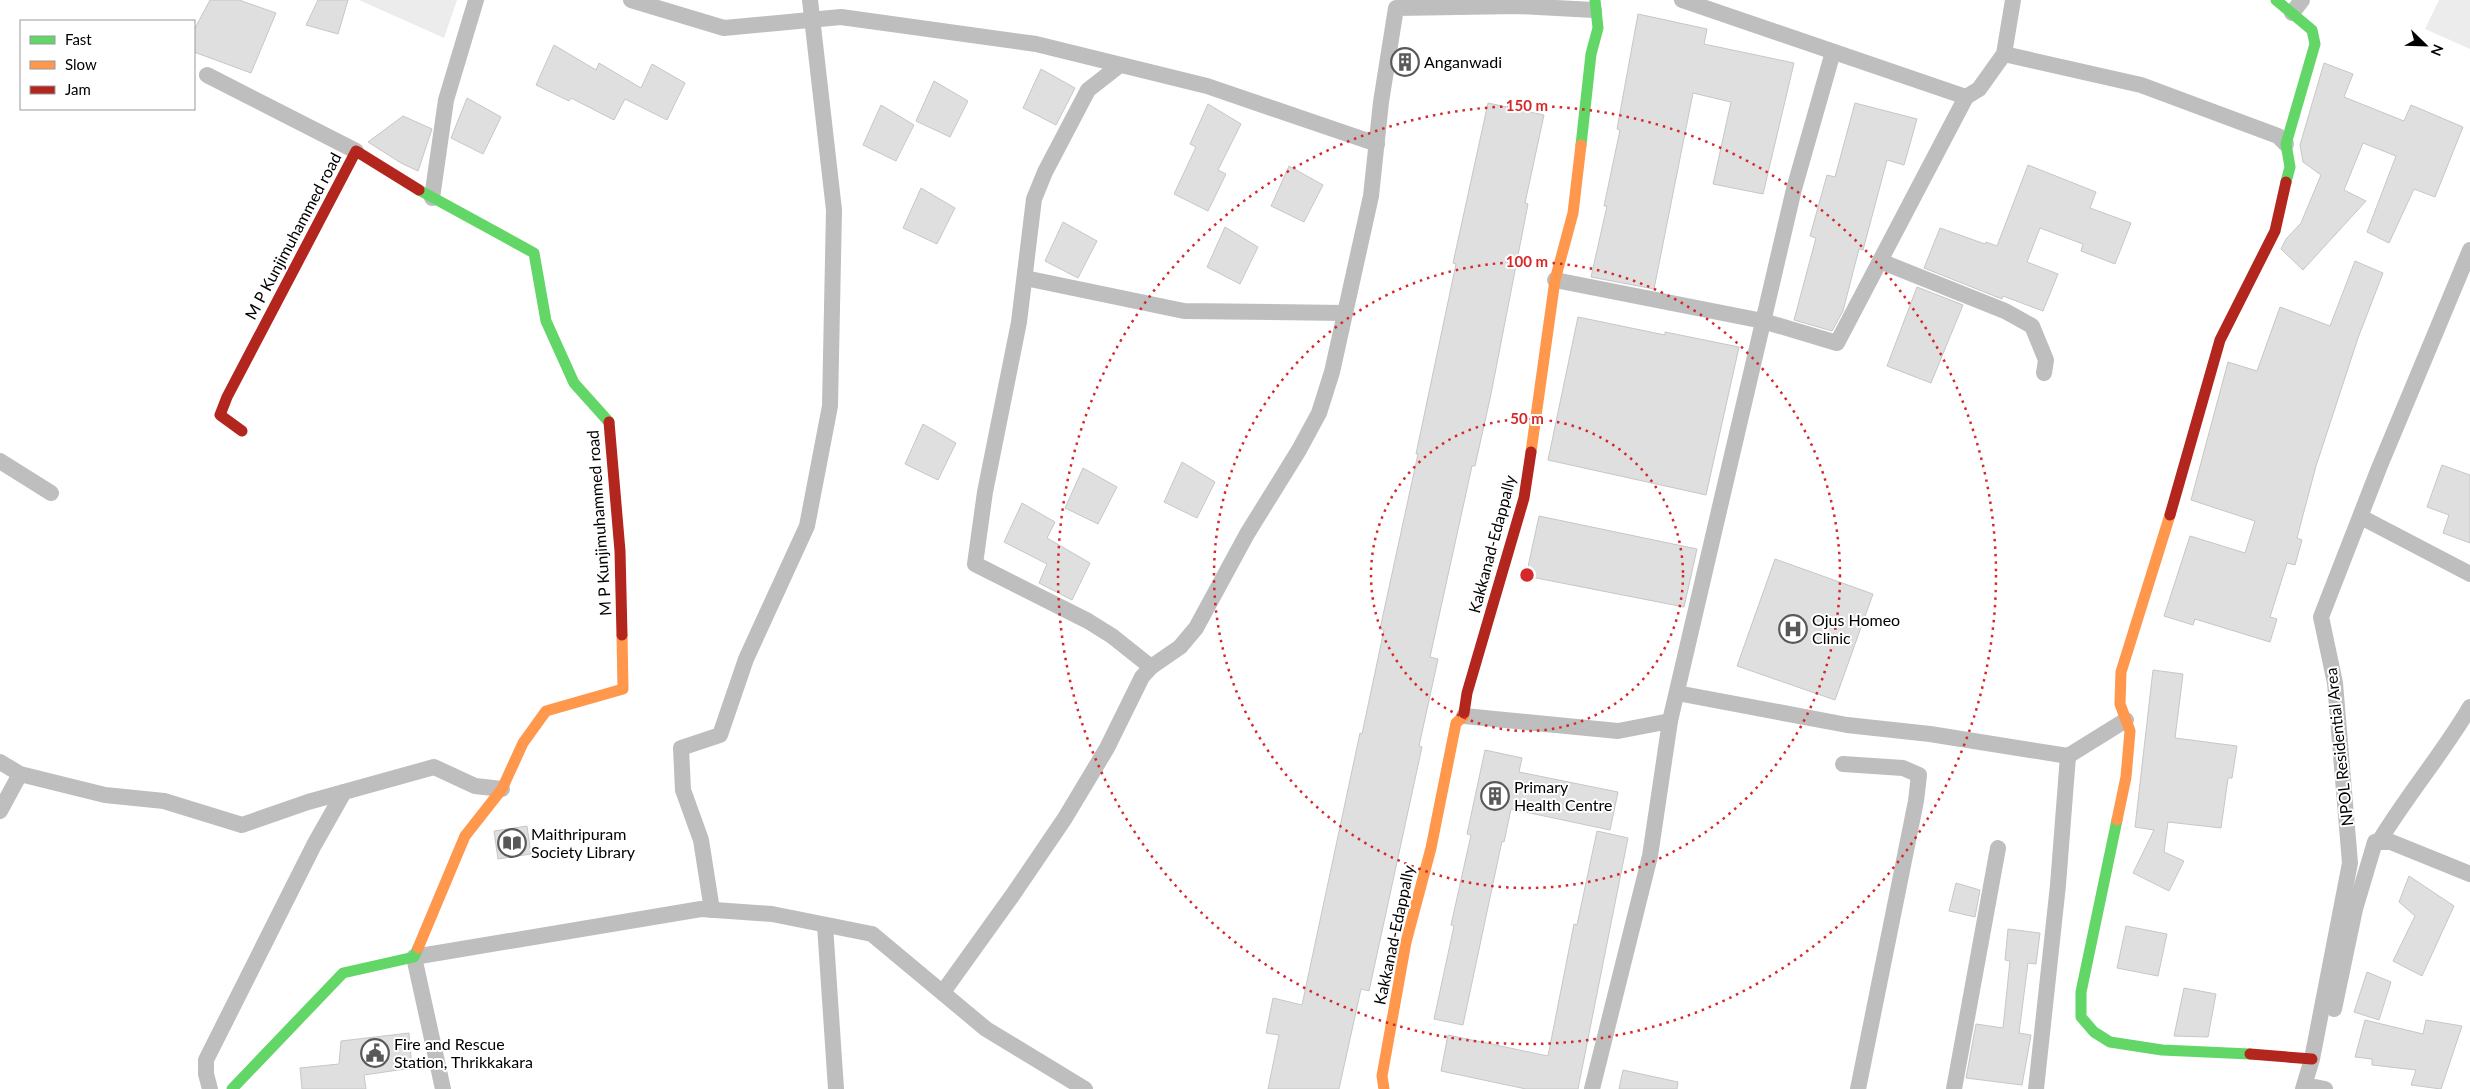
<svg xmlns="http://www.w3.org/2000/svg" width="2470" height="1089" viewBox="0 0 2470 1089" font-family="Lato,sans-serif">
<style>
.green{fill:#ececec}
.building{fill:#dfdfdf;stroke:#c7c7c7}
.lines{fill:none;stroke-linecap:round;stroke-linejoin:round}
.street{stroke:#bebebe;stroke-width:16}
.fast{stroke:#63d668;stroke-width:11}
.slow{stroke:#ff974d;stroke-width:11}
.jam{stroke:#b3261e;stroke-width:11}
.ring{fill:none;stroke:#d62828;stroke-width:2.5;stroke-dasharray:2.5 5}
.labels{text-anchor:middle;stroke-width:4;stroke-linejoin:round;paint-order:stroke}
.poi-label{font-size:16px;fill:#000;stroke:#fff;text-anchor:start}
.street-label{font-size:16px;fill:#000;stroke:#fff}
.centre{fill:#d62828;stroke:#fff;stroke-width:2.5}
.ring-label{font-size:15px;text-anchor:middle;font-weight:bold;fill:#d62828;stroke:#fff;stroke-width:4;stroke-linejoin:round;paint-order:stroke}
</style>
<rect width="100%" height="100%" fill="#fff"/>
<g class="green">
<path d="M359 0H457L444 38Z"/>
<path d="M2439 0H2470V49L2425 29Z"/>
</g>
<g class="building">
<path d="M210 0H239L276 13 251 73 194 52V30Z"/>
<path d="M318 0H348L338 34 306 25Z"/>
<path d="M1638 14 1707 29 1704 44 1794 63 1763 194 1713 184 1731 102 1693 93 1654 289 1591 277 1607 206H1604L1620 130 1617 129Z"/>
<path d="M554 45 596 70 599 63 641 88 652 64 685 83 667 120 625 99 614 120 571 98 569 101 536 85Z"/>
<path d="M2324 63 2353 74 2344 97 2404 121 2411 105 2463 127 2435 197 2414 189 2389 243 2367 232 2396 156 2363 143 2344 190 2366 201 2303 270 2281 249 2286 239 2301 223 2321 175 2303 162 2300 145Z"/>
<path d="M1041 69 1075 88 1056 125 1023 108Z"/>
<path d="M934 81 968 101 950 137 916 121Z"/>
<path d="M467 98 501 117 483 154 451 138Z"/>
<path d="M1488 103 1544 115 1525 203 1528 204 1491 394 1475 466H1472L1430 657 1438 659 1419 746 1422 747 1369 991 1361 989 1339 1089H1268L1279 1035 1266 1033 1273 998 1302 1005 1360 733 1362 734 1384 630 1380 629 1418 454H1416L1456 264 1453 263Z"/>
<path d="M1855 103 1917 119 1904 165 1887 160 1863 250 1859 249 1843 311 1832 331 1794 320 1816 238 1810 236 1827 175 1835 177Z"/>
<path d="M1208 104 1241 124 1218 170 1226 174 1208 211 1174 194 1196 147 1190 144Z"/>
<path d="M881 105 914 125 896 161 863 145Z"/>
<path d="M403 116 432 129 418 171 401 163 368 142Z"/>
<path d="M2028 165 2096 192 2090 208 2131 223 2115 264 2081 251 2083 244 2040 228 2027 262 2058 274 2043 311 2003 296 2002 299 1924 268 1940 228 1985 244 1986 242 1997 246Z"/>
<path d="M1289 166 1323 185 1304 222 1271 206Z"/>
<path d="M921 188 955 208 937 244 903 228Z"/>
<path d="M1063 222 1097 241 1078 278 1045 261Z"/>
<path d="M1225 227 1258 247 1240 284 1207 267Z"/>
<path d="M2355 261 2383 273 2358 338 2316 466 2297 538 2302 540 2295 565 2287 563 2270 617 2277 619 2270 642 2195 619 2193 625 2164 616 2190 536 2245 553 2255 521 2191 500 2228 362 2257 371 2280 307 2330 326Z"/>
<path d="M1917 287 1963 305 1931 383 1887 366Z"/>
<path d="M1578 317 1665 335V332L1739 347 1706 495 1548 460Z"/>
<path d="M923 424 956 443 938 480 905 464Z"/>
<path d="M1182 462 1215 482 1197 518 1164 502Z"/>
<path d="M2442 465 2470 475V543L2443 533 2449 515 2427 507Z"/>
<path d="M1083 468 1117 487 1098 524 1065 508Z"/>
<path d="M1022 503 1055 522 1047 538 1090 563 1072 600 1039 583 1047 564 1004 542Z"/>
<path d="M1539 516 1697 549 1684 607 1526 576Z"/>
<path d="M1775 559 1873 594 1835 700 1737 666Z"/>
<path d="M2153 670 2183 674 2175 738 2237 746 2232 778H2228L2221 828 2168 822 2164 852 2184 861 2169 891 2133 873 2154 830 2135 827Z"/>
<path d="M1485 750 1522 758 1519 772 1618 792 1610 830 1511 809 1504 842 1502 841 1463 1025 1434 1019 1454 926 1451 925 1471 835 1467 834Z"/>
<path d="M527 826 531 854 498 859 494 831Z"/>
<path d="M1597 831 1628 838 1578 1089H1526L1441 1071 1448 1035 1548 1056 1574 924 1577 925Z"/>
<path d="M2409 876 2454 906 2422 976 2393 961 2415 916 2399 902Z"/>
<path d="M1956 883 1980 890 1975 917 1949 911Z"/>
<path d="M2126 926 2167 934 2158 976 2117 968Z"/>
<path d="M2008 929 2040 933 2036 964 2028 963 2019 1033 2031 1035 2022 1085 1966 1078 1976 1024 2003 1028 2010 961 2005 960Z"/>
<path d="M2367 972 2391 982 2379 1020 2354 1012Z"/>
<path d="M2184 988 2216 994 2208 1037 2174 1036Z"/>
<path d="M2365 1020 2423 1034 2426 1020 2462 1026 2441 1089 2411 1085 2416 1070 2372 1065V1059L2355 1057Z"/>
<path d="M409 1033 412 1068 364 1075 366 1089H302L300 1068 339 1064 341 1041Z"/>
<path d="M1623 1070 1678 1082 1677 1089H1619Z"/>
</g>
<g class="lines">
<g class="street">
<path d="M631 0 724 28 841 17 1036 44 1207 86 1377 144"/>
<path d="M1682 0 1966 97"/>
<path d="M2292 13 2302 0"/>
<path d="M2004 54 2141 85 2278 136 2286 144"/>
<path d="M1120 65 1088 90 1045 172 1034 199 1019 322 985 492 975 564 1088 621 1112 636 1151 667"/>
<path d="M207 75 356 151"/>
<path d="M432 198 446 100 476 0"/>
<path d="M1880 261 2005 311 2032 326 2046 360 2044 373"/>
<path d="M1025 278 1184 311 1345 313"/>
<path d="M1555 280 1763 321 1837 343 1966 97 1979 89 2004 54 2013 0"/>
<path d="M0 461 51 493"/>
<path d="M2361 517 2470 574"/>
<path d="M1677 693 1847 725 1930 734 2068 756 2126 720"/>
<path d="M1464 716 1618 731 1670 721 1650 856 1592 1089"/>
<path d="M1670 721 1794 189 1833 52"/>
<path d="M0 762 20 774 105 795 164 801 242 825 308 802 434 767 475 786 502 789"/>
<path d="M1843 764 1903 768 1919 775 1916 801 1858 1089"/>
<path d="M0 811 20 774"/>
<path d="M2380 840C2408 794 2443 753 2470 707"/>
<path d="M712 910 701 840 683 790 681 748 720 735 746 659 807 526 830 406 834 210 810 0"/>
<path d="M825 925 836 1089"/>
<path d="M943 992 1012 896 1065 818 1107 748 1142 677 1151 667 1180 647 1196 628 1247 534 1299 450 1319 413 1332 372 1371 196 1381 102 1396 8 1518 6 1594 10"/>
<path d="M2334 1009 2355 909 2375 842H2391L2470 874"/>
<path d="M2315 1087 2325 1089"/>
<path d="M210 1089 206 1074V1060L314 845 344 792"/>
<path d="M443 1089 414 957 701 909 772 914 872 934 986 1029 1085 1089"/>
<path d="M1954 1089 1998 848"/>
<path d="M2036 1089 2058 885 2068 756"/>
<path d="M2303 1089 2312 1059 2350 863 2335 683 2321 617 2379 468 2470 250"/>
</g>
<g class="fast">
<path d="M2276 0 2312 30 2315 44 2286 144 2290 167 2286 182"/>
<path d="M1581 145 1591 54 1598 28 1595 0"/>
<path d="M419 190 534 253 546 321 574 383 609 422"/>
<path d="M2117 820 2081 992V1017L2094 1032 2110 1042 2162 1050 2250 1054"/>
<path d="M232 1089 343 973 414 957 418 948"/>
</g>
<g class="slow">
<path d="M1531 452 1555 280 1573 213 1581 145"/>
<path d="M2117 820 2126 777 2130 731 2120 704 2121 672 2170 515"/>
<path d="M418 948 465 836 502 789 523 743 546 711 623 689 622 635"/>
<path d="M1384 1089 1382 1076 1406 942 1431 848 1456 723 1464 716V713"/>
</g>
<g class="jam">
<path d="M609 422 620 551 622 635"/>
<path d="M242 431 220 415 227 397 356 151 419 190"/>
<path d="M2170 515 2220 340 2275 231 2286 182"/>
<path d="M1464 713 1467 693 1524 498 1531 452"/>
<path d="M2250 1054 2312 1059"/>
</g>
</g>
<g class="ring">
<circle cx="1527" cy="575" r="156"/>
<circle cx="1527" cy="575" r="313"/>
<circle cx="1527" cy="575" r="469"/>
</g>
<defs>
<symbol id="building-ring" viewBox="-11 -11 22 22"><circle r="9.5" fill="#fff" stroke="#595959" stroke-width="1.5"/><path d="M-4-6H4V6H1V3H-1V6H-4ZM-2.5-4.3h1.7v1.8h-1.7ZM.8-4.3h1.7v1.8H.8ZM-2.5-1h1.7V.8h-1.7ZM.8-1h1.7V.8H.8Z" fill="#595959"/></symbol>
<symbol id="hospital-ring" viewBox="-11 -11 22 22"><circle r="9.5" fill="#fff" stroke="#595959" stroke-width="1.5"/><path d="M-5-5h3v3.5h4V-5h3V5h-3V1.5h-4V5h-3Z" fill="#595959"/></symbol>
<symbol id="library-ring" viewBox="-11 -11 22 22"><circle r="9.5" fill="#fff" stroke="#595959" stroke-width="1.5"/><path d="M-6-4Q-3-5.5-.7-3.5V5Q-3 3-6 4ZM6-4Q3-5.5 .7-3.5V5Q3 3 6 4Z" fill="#595959"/></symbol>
<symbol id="civic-ring" viewBox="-11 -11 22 22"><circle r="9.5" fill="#fff" stroke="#595959" stroke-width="1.5"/><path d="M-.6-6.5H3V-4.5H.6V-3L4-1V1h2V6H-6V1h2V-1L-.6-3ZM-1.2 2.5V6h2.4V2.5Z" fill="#595959"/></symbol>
</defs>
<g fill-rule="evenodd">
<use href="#building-ring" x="1389" y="46" width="32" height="32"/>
<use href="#hospital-ring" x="1777" y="613" width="32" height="32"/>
<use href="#building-ring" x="1479" y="780" width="32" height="32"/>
<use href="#library-ring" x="496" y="827" width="32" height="32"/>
<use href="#civic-ring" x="359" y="1037" width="32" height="32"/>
</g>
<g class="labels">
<g class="poi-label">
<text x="1424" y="68">Anganwadi</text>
<text x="1812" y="626">Ojus Homeo<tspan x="1812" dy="18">Clinic</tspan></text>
<text x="1514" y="793">Primary<tspan x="1514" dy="18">Health Centre</tspan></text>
<text x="531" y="840">Maithripuram<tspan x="531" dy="18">Society Library</tspan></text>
<text x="394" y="1050">Fire and Rescue<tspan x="394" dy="18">Station, Thrikkakara</tspan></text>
</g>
<g class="street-label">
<text transform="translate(293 236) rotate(-62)" y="6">M P Kunjimuhammed road</text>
<text transform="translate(599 523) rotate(-94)" y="6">M P Kunjimuhammed road</text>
<text transform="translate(1492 544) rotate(-75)" y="6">Kakkanad-Edappally</text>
<text transform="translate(2339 747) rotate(-96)" y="6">NPOL Residential Area</text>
<text transform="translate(1394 935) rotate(-78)" y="6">Kakkanad-Edappally</text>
</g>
</g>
<circle cx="1527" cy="575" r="8" class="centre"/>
<g class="ring-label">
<text x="1527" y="111">150 m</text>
<text x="1527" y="267">100 m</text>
<text x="1527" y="424">50 m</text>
</g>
<rect x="20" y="20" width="175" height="90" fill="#ffffff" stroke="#999999"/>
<rect x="30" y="36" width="25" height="8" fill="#63d668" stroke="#999999"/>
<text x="65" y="45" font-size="15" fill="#000000">Fast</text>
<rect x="30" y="61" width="25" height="8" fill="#ff974d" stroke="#999999"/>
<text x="65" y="70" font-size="15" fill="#000000">Slow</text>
<rect x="30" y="86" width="25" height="8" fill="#b3261e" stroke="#999999"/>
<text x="65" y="95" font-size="15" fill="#000000">Jam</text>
<g transform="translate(2425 45) rotate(113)" stroke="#ffffff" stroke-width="4" paint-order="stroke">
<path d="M0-4L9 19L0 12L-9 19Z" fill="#000000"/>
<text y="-8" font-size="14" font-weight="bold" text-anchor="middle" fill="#000000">N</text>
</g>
</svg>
